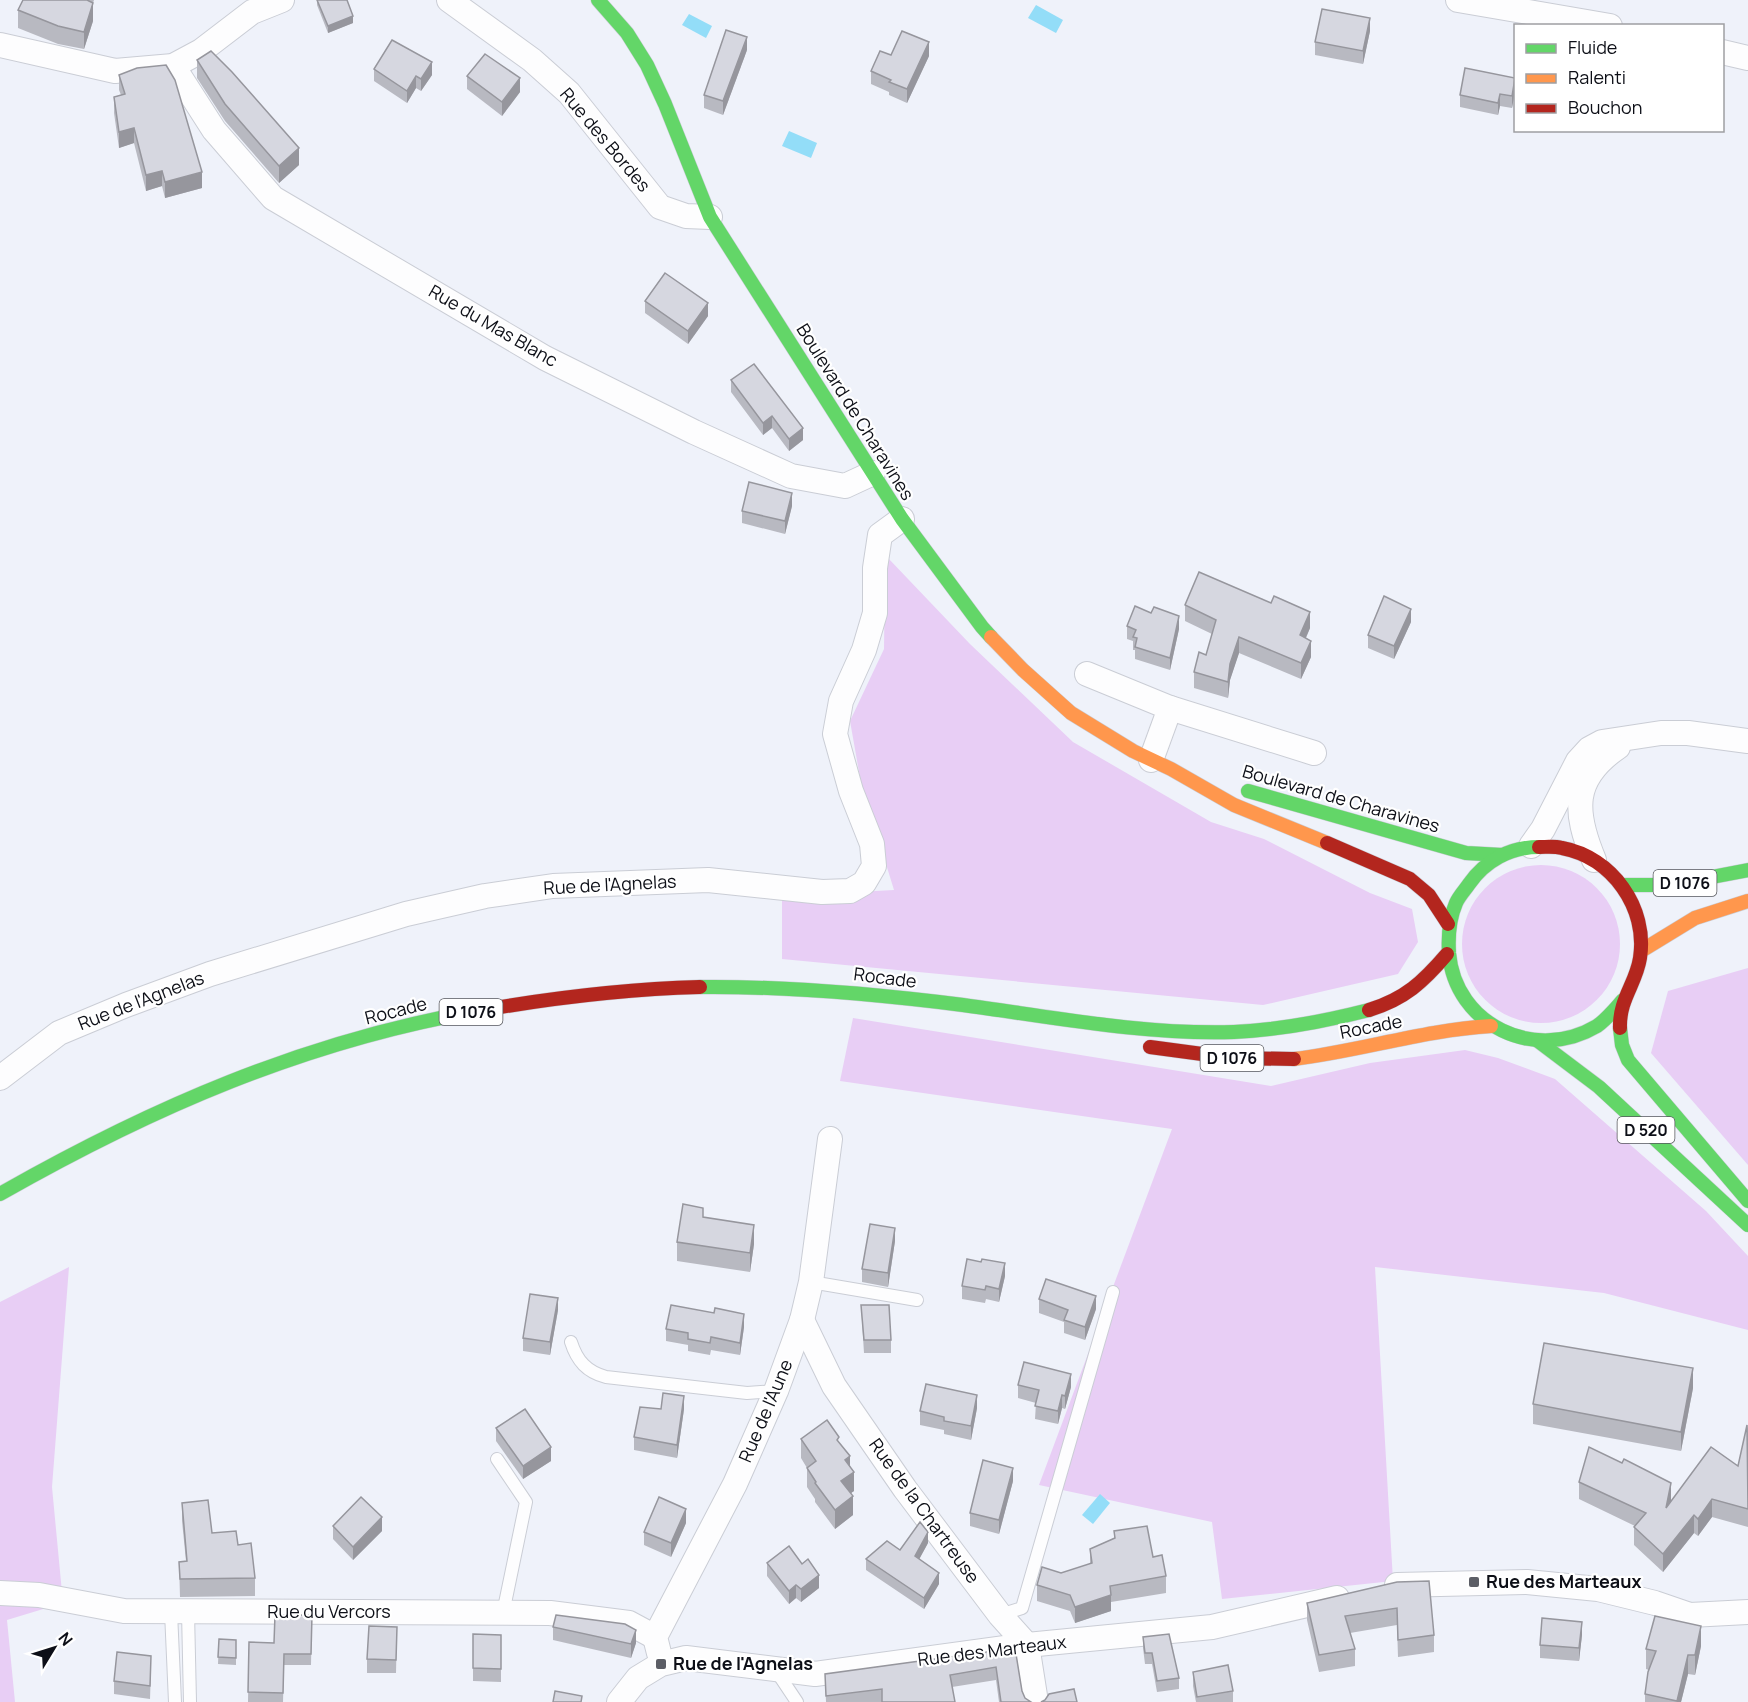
<svg xmlns="http://www.w3.org/2000/svg" width="1748" height="1702" viewBox="0 0 1748 1702" font-family="Manrope,sans-serif">
<style>
.green{fill:#e8cef5}
.water{fill:#93ddf8}
.lines{fill:none;stroke-linecap:round;stroke-linejoin:round}
.lane-casing{stroke:#cacdd5;stroke-width:14}
.street-casing{stroke:#cacdd5;stroke-width:26}
.fast-casing{stroke:#cacdd5;stroke-width:15}
.slow-casing{stroke:#cacdd5;stroke-width:15}
.jam-casing{stroke:#cacdd5;stroke-width:15}
.lane{stroke:#fdfdfe;stroke-width:12}
.street{stroke:#fdfdfe;stroke-width:24}
.fast{stroke:#63d668;stroke-width:14}
.slow{stroke:#ff974d;stroke-width:14}
.jam{stroke:#b3261e;stroke-width:14}
.wall{fill:#b8b9c1}
.shaded-wall{fill:#96969d}
.building{fill:#d6d7e0;stroke:#96969d;stroke-width:1.5}
.poi-dot{fill:#5c5e66;stroke:#fff;stroke-width:2}
.labels{text-anchor:middle;stroke-width:4.5;stroke-linejoin:round;paint-order:stroke}
.shield{fill:#fff;stroke:#56575d;stroke-width:1.5}
.shield-label{font-size:16px;font-weight:bold;fill:#0d0f17}
.street-label{font-size:18px;fill:#0d0f17;stroke:#fff}
.poi-label{font-size:18px;font-weight:bold;fill:#0d0f17;stroke:#fff;text-anchor:start}
</style>
<rect width="100%" height="100%" fill="#eff2fa"/>
<g class="green">
<path d="M888 558 970 644 1073 742 1211 822 1264 839 1370 893 1412 909 1418 942 1398 974 1263 1005 782 959V896L894 890 861 783 850 721 884 649 885 567Z"/>
<circle cx="1541" cy="944" r="79"/>
<path d="M1748 968V1165L1651 1053 1668 991Z"/>
<path d="M853 1018 1271 1086 1370 1063 1465 1050 1498 1058 1555 1079 1706 1211 1748 1256V1330L1604 1293 1375 1267 1393 1581 1222 1599 1212 1522 1039 1485 1172 1129 840 1081Z"/>
<path d="M69 1267 52 1487 63 1603 7 1620 15 1702H0V1302Z"/>
</g>
<g class="water">
<path d="M1036 5 1063 20 1056 33 1028 18Z"/>
<path d="M689 14 712 26 706 38 682 25Z"/>
<path d="M789 131 817 143 811 158 782 146Z"/>
<path d="M1100 1494 1110 1503 1093 1524 1082 1515Z"/>
</g>
<g class="lines">
<defs>
<g id="lane">
<path d="M811 1282 917 1300"/>
<path d="M571 1342C577 1361 587 1372 606 1377L747 1393 776 1391"/>
<path d="M497 1459 526 1502 503 1613"/>
<path d="M171 1612 175 1702"/>
<path d="M188 1612 190 1702"/>
<path d="M1000 1615 1022 1608 1113 1292"/>
<path d="M775 1669 797 1702"/>
</g>
<g id="street">
<path d="M449 0 532 60 569 93 660 207 686 216 710 217"/>
<path d="M1458 0 1610 26"/>
<path d="M0 45 115 71 173 66 201 51 252 12 282 0"/>
<path d="M1722 52 1748 58"/>
<path d="M173 66 214 130 273 198 545 358 694 432 791 476 845 486 873 473"/>
<path d="M1087 674 1170 708 1314 753"/>
<path d="M1151 760 1170 708"/>
<path d="M1531 846 1543 829 1578 761 1589 749 1602 742 1661 733H1688L1748 741"/>
<path d="M1594 860C1574 812 1571 779 1618 747"/>
<path d="M0 1078 59 1033 126 1005 210 974 406 914 485 896 553 886 708 880 822 892 850 891 864 883 874 866 872 844 851 791 835 734 841 701 864 650 875 613V568L880 535 902 519"/>
<path d="M802 1320 834 1386 905 1489 1000 1615 1027 1645 1036 1702"/>
<path d="M1397 1585 1527 1582 1598 1589 1655 1603 1690 1615 1748 1612"/>
<path d="M0 1593 39 1595 124 1611 550 1613 629 1623 655 1637"/>
<path d="M659 1653 655 1637 735 1484 776 1391 802 1320 811 1282 830 1139"/>
<path d="M619 1702 638 1678 661 1664 686 1658 815 1674 1027 1645 1212 1627 1337 1598"/>
</g>
<g id="fast">
<path d="M598 0 627 33 647 65 665 104 710 217 902 519 982 627 991 637"/>
<path d="M1248 791 1466 853 1502 855"/>
<path d="M1539 847C1510 847 1485 861 1469 884 1465 890 1459 896 1456 903 1449 919 1448 936 1449 953 1455 1025 1535 1063 1597 1026 1607 1019 1615 1009 1623 1000"/>
<path d="M1622 885H1670L1748 870"/>
<path d="M700 987C788 986 875 994 963 1005 1052 1017 1144 1035 1234 1032 1279 1030 1326 1021 1369 1010"/>
<path d="M1620 1028 1622 1045 1628 1060 1748 1201"/>
<path d="M1538 1041 1599 1087 1748 1225"/>
<path d="M0 1194C151 1108 305 1041 477 1011"/>
</g>
<g id="slow">
<path d="M991 637 1023 670 1071 713 1133 751 1171 769 1234 805 1327 843"/>
<path d="M1641 951 1695 918 1748 901"/>
<path d="M1294 1059C1360 1051 1424 1030 1491 1026"/>
</g>
<g id="jam">
<path d="M1327 843 1410 879 1429 895 1448 924"/>
<path d="M1539 847C1547 847 1554 846 1562 848 1612 857 1648 908 1640 958 1636 984 1619 999 1620 1028"/>
<path d="M1369 1010C1405 999 1423 982 1447 954"/>
<path d="M477 1011C551 998 625 989 700 987"/>
<path d="M1150 1047 1232 1058 1294 1059"/>
</g>
</defs>
<use href="#lane" class="lane-casing"/>
<use href="#street" class="street-casing"/>
<use href="#fast" class="fast-casing"/>
<use href="#slow" class="slow-casing"/>
<use href="#jam" class="jam-casing"/>
<use href="#lane" class="lane"/>
<use href="#street" class="street"/>
<use href="#fast" class="fast"/>
<use href="#slow" class="slow"/>
<use href="#jam" class="jam"/>
</g>
<g class="wall">
<path d="M23 0H94L93 3V21L84 49 58 44 18 28V10Z"/>
<path d="M317 0H347L353 23 328 33 317 5Z"/>
<path d="M1370 31 1363 64 1315 55V42Z"/>
<path d="M747 50 723 115 704 108V95Z"/>
<path d="M891 55 929 56 907 103 889 95V92L871 84V71Z"/>
<path d="M197 60 299 165 279 183 225 121 197 78Z"/>
<path d="M374 69 432 75 421 91 416 88 407 103 374 81Z"/>
<path d="M119 75 202 188 165 198 162 186 146 191 134 143 119 148 114 113V97L121 95 119 90Z"/>
<path d="M467 76 520 92 502 116 467 89Z"/>
<path d="M1515 91 1512 108 1500 106 1498 115 1460 107V95Z"/>
<path d="M645 301 708 316 688 344 645 313Z"/>
<path d="M731 380 803 440 789 451 772 428 763 435 731 392Z"/>
<path d="M792 506 785 534 742 523V511Z"/>
<path d="M1185 605 1310 628 1306 638 1311 657 1301 679 1239 653 1230 680 1228 698 1194 688V672L1206 655 1212 634 1185 621Z"/>
<path d="M1411 622 1394 659 1368 648V635Z"/>
<path d="M1127 626 1179 629 1170 670 1135 659V650H1133V641L1127 639Z"/>
<path d="M895 1241 888 1287 862 1282V1269Z"/>
<path d="M677 1242 754 1244 750 1272 677 1261Z"/>
<path d="M1005 1276 999 1302 986 1299 985 1303 962 1299V1286Z"/>
<path d="M1039 1299 1096 1309 1085 1340 1064 1333V1322L1039 1313Z"/>
<path d="M861 1305 891 1340V1353H864Z"/>
<path d="M558 1310 550 1355 523 1351V1338Z"/>
<path d="M744 1327 740 1355 711 1350 710 1355 688 1351V1345L666 1341V1329Z"/>
<path d="M1018 1385 1071 1387 1065 1409 1062 1408 1058 1424 1035 1419 1036 1403 1018 1398Z"/>
<path d="M1693 1388 1681 1451 1533 1424V1404Z"/>
<path d="M977 1408 971 1440 944 1434V1430L920 1425V1411Z"/>
<path d="M661 1409H684L677 1458 634 1450V1437Z"/>
<path d="M1748 1425V1527L1712 1517 1698 1536 1694 1533 1663 1572 1634 1545V1527L1635 1526 1579 1499V1482L1671 1501 1738 1466Z"/>
<path d="M496 1428 551 1461 523 1479 496 1441Z"/>
<path d="M801 1439 839 1443 850 1465 854 1491 851 1493 853 1515 835 1529 815 1502V1499L807 1487V1468L801 1458Z"/>
<path d="M1013 1481 999 1534 970 1526V1513Z"/>
<path d="M182 1503 212 1533 238 1545 255 1578V1596L180 1597 179 1562 186 1561 182 1521Z"/>
<path d="M686 1523 671 1557 644 1545V1532Z"/>
<path d="M333 1526 382 1531 353 1560 333 1539Z"/>
<path d="M1114 1531 1153 1557 1166 1576V1593L1111 1602V1611L1075 1623 1070 1611 1037 1601V1585L1061 1573 1090 1564V1549L1114 1538Z"/>
<path d="M928 1543 919 1559 939 1584 924 1609 866 1570V1559Z"/>
<path d="M767 1563 819 1588 801 1602 796 1598 789 1604 767 1576Z"/>
<path d="M1397 1582 1434 1635V1652L1398 1657 1397 1625 1350 1633 1355 1649V1666L1319 1672 1307 1620V1603Z"/>
<path d="M312 1615 311 1665H284L283 1702H248L249 1642 274 1643Z"/>
<path d="M397 1627 396 1673H367V1659Z"/>
<path d="M553 1627 636 1643 631 1658 553 1640Z"/>
<path d="M473 1634 501 1635V1682L473 1681Z"/>
<path d="M1582 1635 1579 1661 1540 1658V1645Z"/>
<path d="M1143 1637 1179 1678V1689L1157 1692 1152 1664H1145L1143 1648Z"/>
<path d="M219 1639 236 1640V1665L218 1664Z"/>
<path d="M1701 1646 1695 1675 1688 1674 1681 1702H1645V1694L1649 1670 1646 1669V1649Z"/>
<path d="M1015 1648 1022 1691 1025 1698 1031 1702H999L996 1680 952 1687 955 1702H826L825 1674Z"/>
<path d="M151 1669 150 1699 114 1694V1681Z"/>
<path d="M1193 1672 1233 1691V1702H1196L1193 1686Z"/>
</g>
<g class="shaded-wall">
<path d="M93 3V21L84 49V32Z"/>
<path d="M353 16V23L328 33V26Z"/>
<path d="M1370 18V31L1363 64V51Z"/>
<path d="M747 37V50L723 115V101Z"/>
<path d="M929 42V56L907 103V89Z"/>
<path d="M432 62V75L421 91V79Z"/>
<path d="M416 76V88L407 103V91Z"/>
<path d="M520 78V92L502 116V102Z"/>
<path d="M1515 78V91L1512 108V96Z"/>
<path d="M1500 94V106L1498 115V103Z"/>
<path d="M134 128V143L119 148V132Z"/>
<path d="M299 148V165L279 183V166Z"/>
<path d="M162 171V186L146 191V175Z"/>
<path d="M202 172V188L165 198V182Z"/>
<path d="M708 303V316L688 344V331Z"/>
<path d="M772 416V428L763 435V423Z"/>
<path d="M803 428V440L789 451V439Z"/>
<path d="M792 493V506L785 534V521Z"/>
<path d="M1411 609V622L1394 659V646Z"/>
<path d="M1310 612V628L1300 651V635Z"/>
<path d="M1179 616V629L1170 670V658Z"/>
<path d="M1239 637V653L1230 680 1228 698V682L1230 664Z"/>
<path d="M1311 641V657L1301 679V663Z"/>
<path d="M754 1225V1244L750 1272V1253Z"/>
<path d="M895 1228V1241L888 1287V1273Z"/>
<path d="M1005 1263V1276L999 1302V1289Z"/>
<path d="M1096 1296V1309L1085 1340V1327Z"/>
<path d="M558 1298V1310L550 1355V1342Z"/>
<path d="M744 1314V1327L740 1355V1343Z"/>
<path d="M1693 1368V1388L1681 1451V1432Z"/>
<path d="M1071 1374V1387L1065 1409V1396Z"/>
<path d="M977 1395V1408L971 1440V1426Z"/>
<path d="M1062 1395V1408L1058 1424V1411Z"/>
<path d="M684 1396V1409L677 1458V1445Z"/>
<path d="M551 1447V1461L523 1479V1466Z"/>
<path d="M850 1456V1475L854 1472V1491L841 1500V1481L845 1460Z"/>
<path d="M1013 1468V1481L999 1534V1520Z"/>
<path d="M1671 1483V1501L1666 1508Z"/>
<path d="M853 1496V1515L835 1529V1510Z"/>
<path d="M1712 1499V1517L1698 1536V1519Z"/>
<path d="M686 1509V1523L671 1557V1543Z"/>
<path d="M1694 1515V1533L1663 1572V1554Z"/>
<path d="M382 1517V1531L353 1560V1547Z"/>
<path d="M928 1532V1543L915 1567V1556Z"/>
<path d="M939 1573V1584L924 1609V1598Z"/>
<path d="M819 1575V1588L801 1602V1589Z"/>
<path d="M796 1585V1598L789 1604V1591Z"/>
<path d="M1111 1595V1611L1075 1623V1607Z"/>
<path d="M1582 1622V1635L1579 1661V1648Z"/>
<path d="M1701 1626V1646L1695 1675V1655Z"/>
<path d="M636 1630V1643L631 1658V1644Z"/>
<path d="M1688 1655V1674L1681 1702H1677Z"/>
</g>
<g class="building">
<path d="M23 0H87L93 3 84 32 58 26 18 10Z"/>
<path d="M317 0H347L353 16 328 26Z"/>
<path d="M1322 9 1370 18 1363 51 1315 42Z"/>
<path d="M726 30 747 37 723 101 704 95Z"/>
<path d="M902 31 929 42 907 89 889 82 891 80 871 71 880 51 891 55Z"/>
<path d="M392 40 432 62 421 79 416 76 407 91 374 69Z"/>
<path d="M211 51 232 72 299 148 279 166 225 104 197 60Z"/>
<path d="M485 54 520 78 502 102 467 76Z"/>
<path d="M166 65 175 80 202 172 165 182 162 171 146 175 134 128 119 132 114 97 125 94 119 75 137 68Z"/>
<path d="M1465 68 1515 78 1512 96 1500 94 1498 103 1460 95Z"/>
<path d="M665 273 708 303 688 331 645 301Z"/>
<path d="M754 364 803 428 789 439 772 416 763 423 731 380Z"/>
<path d="M749 482 792 493 785 521 742 511Z"/>
<path d="M1199 572 1271 603 1274 596 1310 612 1300 635 1311 641 1301 663 1239 637 1230 664 1228 682 1194 672 1199 652 1206 655 1216 620 1185 605Z"/>
<path d="M1384 596 1411 609 1394 646 1368 635Z"/>
<path d="M1135 606 1151 613 1154 607 1179 616 1170 658 1135 647 1137 638 1133 637 1136 630 1127 626Z"/>
<path d="M683 1204 703 1208V1217L754 1225 750 1253 677 1242Z"/>
<path d="M870 1224 895 1228 888 1273 862 1269Z"/>
<path d="M967 1259 981 1262 982 1259 1005 1263 999 1289 986 1286 985 1290 962 1286Z"/>
<path d="M1046 1279 1096 1296 1085 1327 1064 1320 1068 1310 1039 1299Z"/>
<path d="M530 1294 558 1298 550 1342 523 1338Z"/>
<path d="M671 1305 714 1313 715 1308 744 1314 740 1343 711 1337 710 1343 688 1339V1333L666 1329Z"/>
<path d="M861 1305H889L891 1340H864Z"/>
<path d="M1544 1343 1693 1368 1681 1432 1533 1404Z"/>
<path d="M1024 1362 1071 1374 1065 1396 1062 1395 1058 1411 1035 1406 1039 1390 1018 1385Z"/>
<path d="M926 1384 977 1395 971 1426 944 1421V1417L920 1411Z"/>
<path d="M663 1393 684 1396 677 1445 634 1437 640 1407 661 1409Z"/>
<path d="M525 1409 551 1447 523 1466 496 1428Z"/>
<path d="M827 1420 839 1437 837 1440 850 1456 845 1460 854 1472 841 1481 853 1496 835 1510 815 1483 816 1482 807 1468 816 1461 801 1439Z"/>
<path d="M1747 1425 1748 1509 1712 1499 1698 1519 1694 1515 1663 1554 1634 1527 1646 1513 1579 1482 1589 1447 1622 1463 1624 1459 1671 1483 1666 1508 1711 1447 1738 1466Z"/>
<path d="M983 1460 1013 1468 999 1520 970 1513Z"/>
<path d="M361 1497 382 1517 353 1547 333 1526Z"/>
<path d="M659 1497 686 1509 671 1543 644 1532Z"/>
<path d="M208 1500 212 1533 236 1531 238 1545 251 1543 255 1578 180 1579 179 1562 187 1561 182 1503Z"/>
<path d="M920 1522 928 1532 915 1556 939 1573 924 1598 866 1559 887 1541 900 1550Z"/>
<path d="M1147 1526 1153 1557 1162 1555 1166 1576 1110 1586 1111 1595 1075 1607 1070 1595 1037 1585 1042 1567 1061 1573 1092 1563 1090 1549 1115 1538 1114 1531Z"/>
<path d="M789 1546 802 1564 808 1559 819 1575 801 1589 796 1585 789 1591 767 1563Z"/>
<path d="M1429 1581 1434 1635 1398 1640 1397 1608 1345 1616 1355 1649 1319 1655 1307 1603 1397 1582Z"/>
<path d="M275 1615H312L311 1654H284L283 1693 248 1692 249 1642 274 1643Z"/>
<path d="M556 1615 625 1624 636 1630 631 1644 553 1627Z"/>
<path d="M1655 1616 1701 1626 1695 1655H1688L1677 1701 1645 1694 1648 1672 1656 1651 1646 1649Z"/>
<path d="M1542 1618 1582 1622 1579 1648 1540 1645Z"/>
<path d="M369 1626 397 1627 396 1660 367 1659Z"/>
<path d="M473 1634 501 1635V1669L473 1668Z"/>
<path d="M1169 1634 1179 1678 1157 1681 1152 1653H1145L1143 1637Z"/>
<path d="M219 1639 236 1640V1658L218 1657Z"/>
<path d="M1015 1648 1022 1691 1025 1698 1031 1702H1001L996 1667 950 1675 955 1702H882V1689L826 1696 825 1674Z"/>
<path d="M117 1652 151 1656 150 1686 114 1681Z"/>
<path d="M1228 1665 1233 1691 1197 1697 1193 1672Z"/>
<path d="M1074 1689 1077 1702H1041L1045 1700 1049 1694Z"/>
<path d="M555 1691 582 1696 581 1702H553Z"/>
</g>
<g class="poi-dot">
<rect x="1468" y="1576" width="12" height="12" rx="3"/>
<rect x="655" y="1658" width="12" height="12" rx="3"/>
</g>
<g class="labels">
<g class="shield">
<rect x="1653.5" y="870" width="63" height="26" rx="4.5"/>
<rect x="439.5" y="999" width="63" height="26" rx="4.5"/>
<rect x="1200.5" y="1045" width="63" height="26" rx="4.5"/>
<rect x="1617.5" y="1117" width="57" height="26" rx="4.5"/>
</g>
<g class="shield-label">
<text x="1685" y="889">D 1076</text>
<text x="471" y="1018">D 1076</text>
<text x="1232" y="1064">D 1076</text>
<text x="1646" y="1136">D 520</text>
</g>
<g class="street-label">
<text transform="translate(605 140) rotate(50)" y="6">Rue des Bordes</text>
<text transform="translate(493 326) rotate(30)" y="6">Rue du Mas Blanc</text>
<text transform="translate(855 412) rotate(58)" y="6">Boulevard de Charavines</text>
<text transform="translate(1341 799) rotate(16)" y="6">Boulevard de Charavines</text>
<text transform="translate(610 885) rotate(-3)" y="6">Rue de l'Agnelas</text>
<text transform="translate(885 978) rotate(7)" y="6">Rocade</text>
<text transform="translate(141 1001) rotate(-21)" y="6">Rue de l'Agnelas</text>
<text transform="translate(396 1011) rotate(-14)" y="6">Rocade</text>
<text transform="translate(1371 1027) rotate(-11)" y="6">Rocade</text>
<text transform="translate(766 1411) rotate(-67)" y="6">Rue de l'Aune</text>
<text transform="translate(924 1511) rotate(54)" y="6">Rue de la Chartreuse</text>
<text x="329" y="1618">Rue du Vercors</text>
<text transform="translate(992 1651) rotate(-7)" y="6">Rue des Marteaux</text>
</g>
<g class="poi-label">
<text x="1486" y="1588">Rue des Marteaux</text>
<text x="673" y="1670">Rue de l'Agnelas</text>
</g>
</g>
<rect x="1514" y="24" width="210" height="108" fill="#ffffff" stroke="#9e9fa2" stroke-width="1.5"/>
<rect x="1526" y="44" width="30" height="9" fill="#63d668" stroke="#9e9fa2" stroke-width="1.5"/>
<text x="1568" y="54" font-size="18" fill="#0d0f17">Fluide</text>
<rect x="1526" y="74" width="30" height="9" fill="#ff974d" stroke="#9e9fa2" stroke-width="1.5"/>
<text x="1568" y="84" font-size="18" fill="#0d0f17">Ralenti</text>
<rect x="1526" y="104" width="30" height="9" fill="#b3261e" stroke="#9e9fa2" stroke-width="1.5"/>
<text x="1568" y="114" font-size="18" fill="#0d0f17">Bouchon</text>
<g transform="translate(54 1648) rotate(52)" stroke="#ffffff" stroke-width="4.5" paint-order="stroke">
<path d="M0-4.5L10 22L0 15L-10 22Z" fill="#0d0f17"/>
<text y="-9" font-size="16" font-weight="bold" text-anchor="middle" fill="#0d0f17">N</text>
</g>
</svg>
